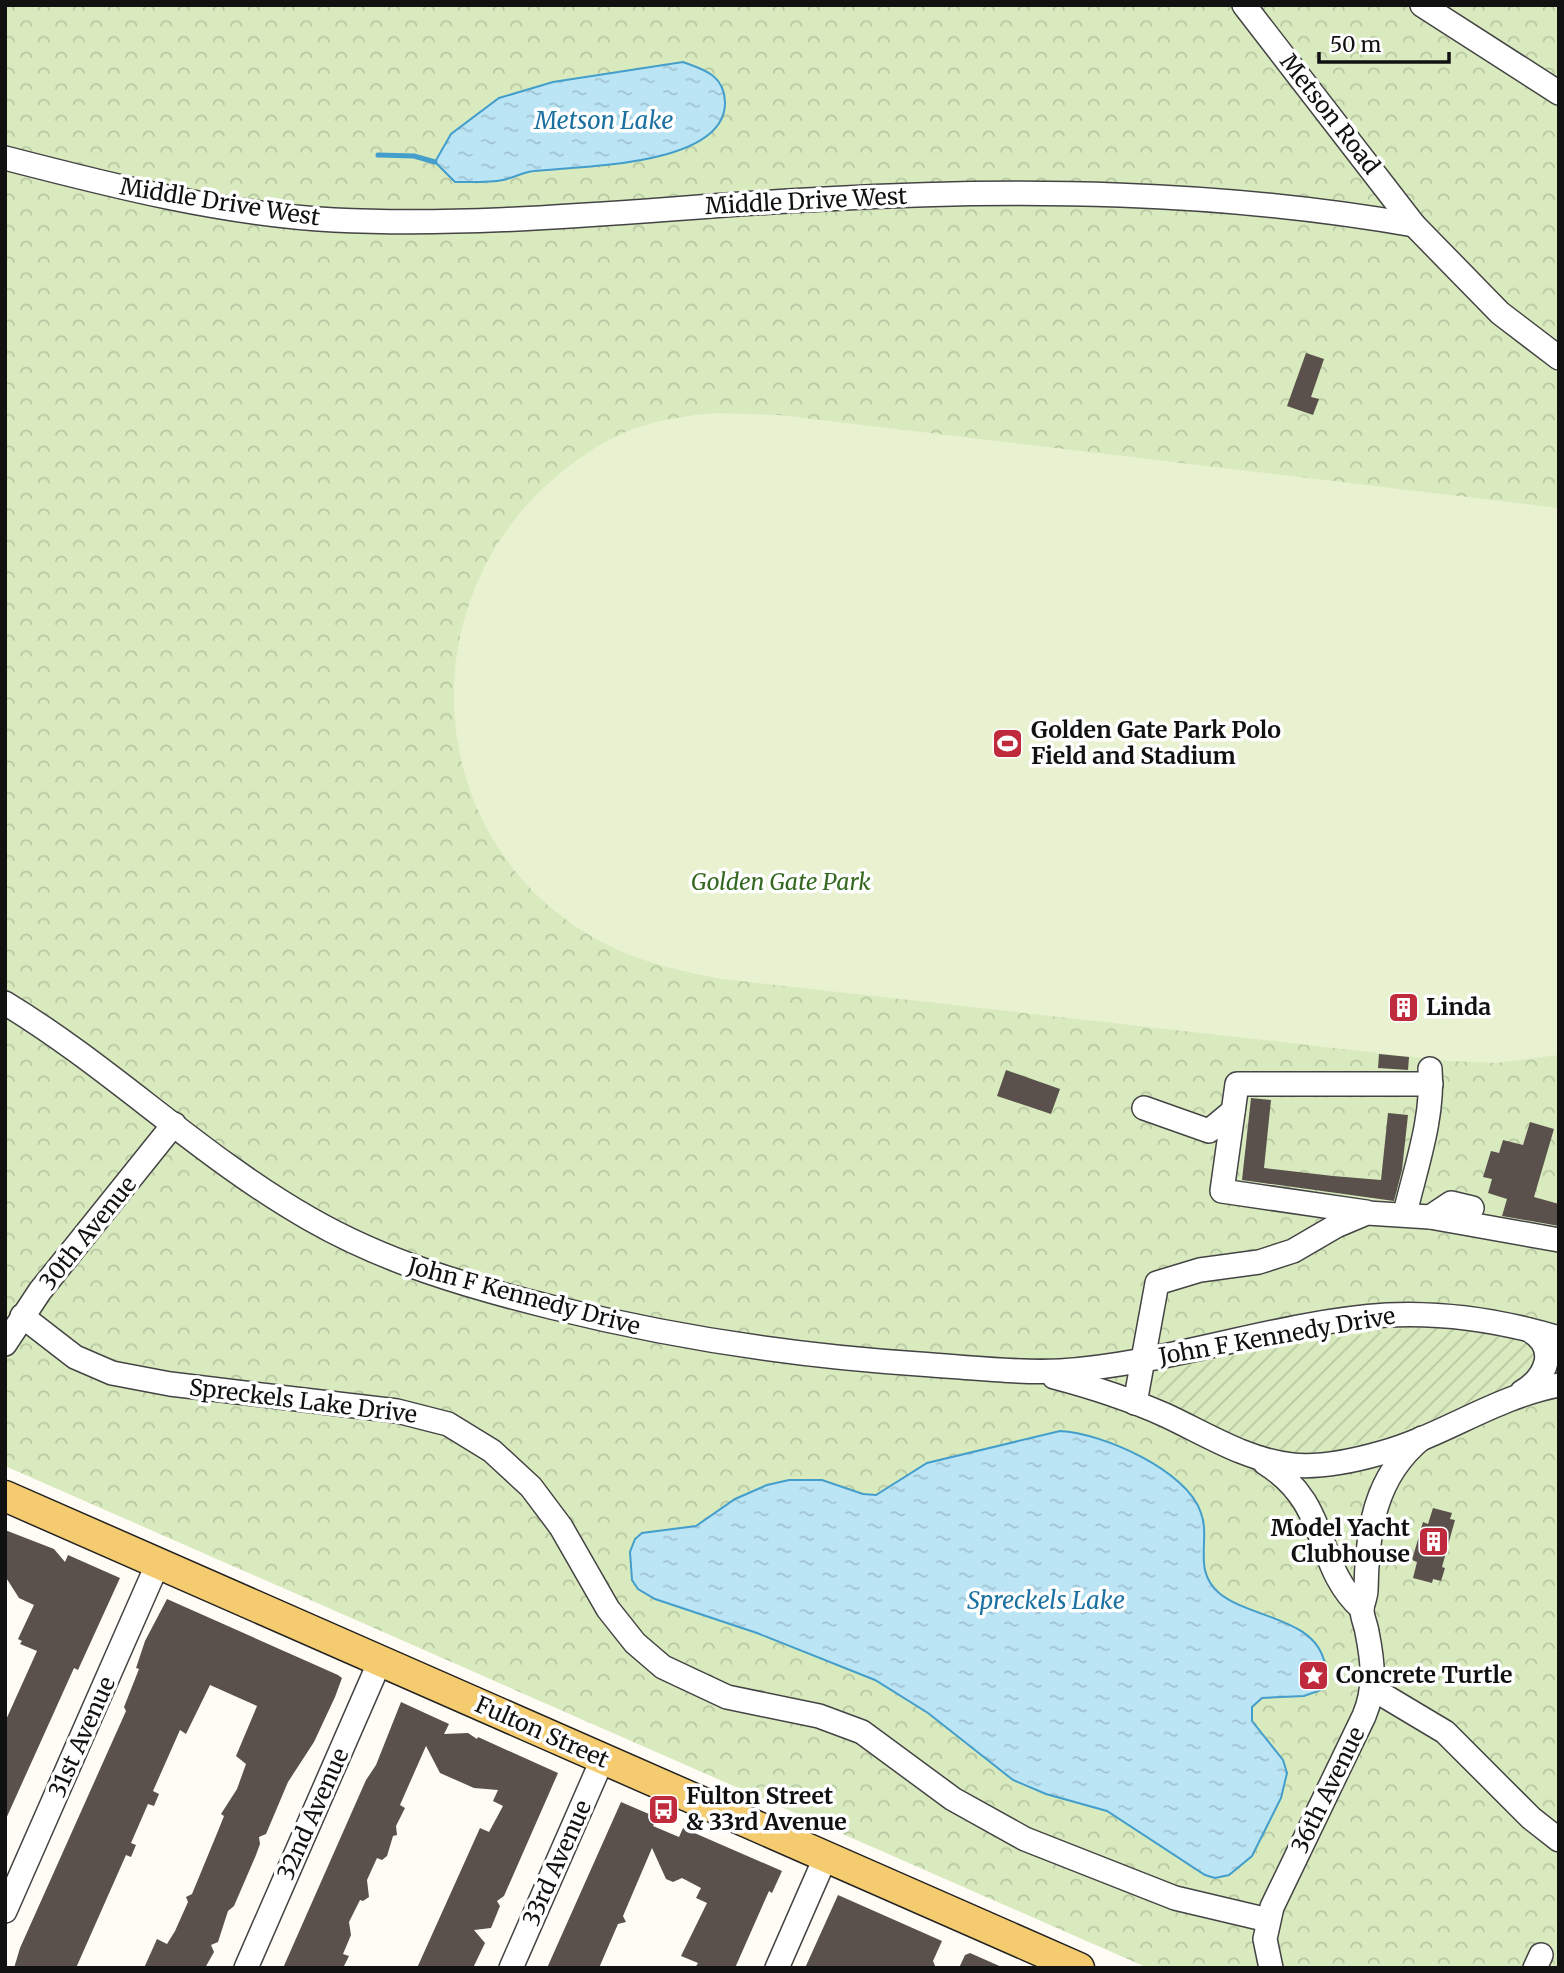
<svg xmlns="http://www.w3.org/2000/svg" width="1564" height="1973" viewBox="0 0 1564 1973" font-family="Merriweather,serif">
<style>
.park{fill:url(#park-crowns)}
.garden{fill:url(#garden-furrows)}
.pitch{fill:#e8f1d0}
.water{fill:url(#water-ripples);stroke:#439ecb;stroke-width:2}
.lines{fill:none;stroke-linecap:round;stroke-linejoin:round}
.stream{stroke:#439ecb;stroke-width:5}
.building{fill:#5a514d}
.minor-casing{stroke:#444;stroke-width:26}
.major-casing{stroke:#222;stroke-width:33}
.minor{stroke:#fff;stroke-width:23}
.major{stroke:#f5cb6f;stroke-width:30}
.labels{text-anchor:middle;stroke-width:7;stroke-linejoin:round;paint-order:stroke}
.street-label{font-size:23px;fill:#111;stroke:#fff}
.poi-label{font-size:23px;font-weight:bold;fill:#111;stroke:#fff;text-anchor:start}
.park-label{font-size:23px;font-style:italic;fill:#356921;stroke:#fff}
.water-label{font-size:24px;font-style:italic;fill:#1b71a2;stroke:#fff}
</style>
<defs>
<pattern id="park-crowns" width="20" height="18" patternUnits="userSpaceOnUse" patternTransform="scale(1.75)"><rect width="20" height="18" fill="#d8eabe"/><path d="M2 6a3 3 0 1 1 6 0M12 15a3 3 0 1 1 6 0" fill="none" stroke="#b8c8a2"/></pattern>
<pattern id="garden-furrows" width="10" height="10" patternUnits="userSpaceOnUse" patternTransform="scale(1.75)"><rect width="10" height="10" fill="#d8eabe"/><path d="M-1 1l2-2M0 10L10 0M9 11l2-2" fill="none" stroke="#b8c8a2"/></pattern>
<pattern id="water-ripples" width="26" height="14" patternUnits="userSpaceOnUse" patternTransform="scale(1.75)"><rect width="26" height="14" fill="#bbe4f5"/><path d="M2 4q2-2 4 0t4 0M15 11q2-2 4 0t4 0" fill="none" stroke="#a0c3d1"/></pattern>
</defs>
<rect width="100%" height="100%" fill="#fffcf5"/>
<path class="park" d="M5 5H1559V1968H1148L5 1466Z"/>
<path class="garden" d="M1418 1327 1493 1332 1524 1339 1535 1352C1533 1368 1531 1379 1516 1388 1504 1396 1486 1400 1471 1405 1423 1422 1337 1460 1286 1452 1246 1445 1188 1416 1156 1392L1155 1383 1165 1372 1176 1367 1318 1340Z"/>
<path class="pitch" d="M712 413 779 415 1559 508V1055L1496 1063 1448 1061 723 979C671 970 620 957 575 926 419 820 414 594 558 475 582 455 609 437 639 427 663 419 687 416 712 413Z"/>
<g class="water">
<path d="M683 62C705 70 724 75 725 102 726 167 577 166 534 171 523 172 513 178 503 180 488 183 470 182 455 182L435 162 451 134 499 98 553 82Z"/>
<path d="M1060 1431C1102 1433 1187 1470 1201 1513 1211 1541 1192 1569 1219 1593 1250 1619 1317 1617 1325 1665 1326 1674 1326 1682 1321 1690L1304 1696 1262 1698 1252 1707V1721L1283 1760 1287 1773 1281 1798 1252 1856 1229 1875 1215 1878 1205 1875 1107 1811 1046 1794 1013 1780 928 1713 875 1680 757 1633 655 1599 638 1589 632 1580 630 1552 635 1539 642 1533 696 1526 735 1499 767 1485 789 1480H822L863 1494 876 1495 927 1463Z"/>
</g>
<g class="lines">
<path class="stream" d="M378 155 414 156 435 162"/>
</g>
<g class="building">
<path d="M1306 353 1324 359 1311 397 1319 399 1313 415 1287 406Z"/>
<path d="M1379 1054 1409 1057 1408 1070 1378 1068Z"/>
<path d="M1006 1070 1060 1089 1051 1114 997 1096Z"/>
<path d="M1251 1098 1271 1100 1264 1168 1333 1176 1381 1180 1388 1113 1408 1115 1402 1170 1394 1201 1242 1180Z"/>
<path d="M1530 1122 1554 1129 1534 1197 1559 1204V1226L1502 1216 1507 1199 1488 1193 1492 1179 1483 1177 1491 1151 1499 1153 1503 1140 1523 1145Z"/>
<path d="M1433 1508 1452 1513 1450 1519 1455 1520 1442 1567 1445 1568 1441 1581 1433 1579 1432 1583 1413 1578 1417 1562 1412 1560 1423 1522 1428 1524Z"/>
<path d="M5 1530 54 1549 65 1562 68 1555 120 1578 78 1670 74 1668 5 1821V1722L37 1651 20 1644 22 1641 18 1639 34 1605 19 1598 5 1576Z"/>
<path d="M167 1599 338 1675 342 1678 335 1697 314 1742 288 1782 266 1834 259 1837 260 1844 256 1855 234 1906 228 1911 218 1942 211 1945 214 1952 205 1968H144L157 1939 167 1944 175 1931 188 1902 186 1897 192 1894 218 1831 224 1816 221 1814 237 1789 246 1764 236 1756 257 1706 210 1685 186 1734 180 1730 153 1791 159 1794 154 1806 148 1804 131 1843 136 1845 131 1857 126 1855 76 1968H14L20 1948 126 1711 124 1707 139 1669 136 1668 145 1641Z"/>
<path d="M401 1702 449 1724 444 1734 468 1733 477 1739 478 1737 558 1773 504 1896 497 1901 500 1906 491 1928 474 1930 485 1943 473 1968H417L480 1828 489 1832 503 1806 493 1801 498 1790 474 1788 440 1773 426 1746 400 1805 405 1808 396 1826 397 1835 393 1836 387 1856 382 1860 377 1858 367 1880 369 1897 363 1901 360 1900 349 1922 351 1935 343 1954 349 1956 343 1968H283L366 1780 376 1765Z"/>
<path d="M621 1802 649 1814 648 1818 655 1821 653 1826 679 1837 683 1828 782 1871 772 1893 769 1891 735 1968H695L698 1963 681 1956 707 1903 696 1898 701 1888 682 1878 673 1882 666 1879 652 1848 623 1916 626 1922 618 1924 599 1968H547Z"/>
<path d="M838 1895 942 1941 933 1961 936 1968H805Z"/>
<path d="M970 1953 1004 1968H959L965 1955Z"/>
</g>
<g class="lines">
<defs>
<g id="minor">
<path d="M1244 5 1414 225 1500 313 1559 358"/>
<path d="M1422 5 1559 93"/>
<path d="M5 158C113 186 223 214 334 220 497 228 662 207 825 199 1022 188 1220 191 1414 225"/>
<path d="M5 1003C112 1068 201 1157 310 1219 385 1262 466 1286 551 1307 672 1337 794 1356 919 1364 966 1367 1013 1373 1060 1371 1170 1364 1277 1322 1387 1315 1446 1312 1503 1321 1559 1338"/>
<path d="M1144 1108 1209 1131 1233 1111"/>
<path d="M1366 1212 1222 1191 1237 1084H1431"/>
<path d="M1405 1213C1416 1167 1434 1116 1430 1069"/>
<path d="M1430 1217 1559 1240"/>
<path d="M22 1316 75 1357 112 1373 170 1384 397 1411 448 1424 492 1451 531 1487 561 1527 608 1609 635 1643 663 1667 727 1697 819 1716 862 1732 953 1799 1025 1839 1175 1898 1268 1920"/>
<path d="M5 1344 40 1291 174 1124"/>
<path d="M1054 1377C1092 1387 1129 1399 1165 1415 1206 1434 1246 1460 1292 1465 1322 1468 1353 1461 1381 1453 1443 1436 1495 1397 1559 1385"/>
<path d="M1522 1392C1547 1377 1559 1347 1529 1330"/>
<path d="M1135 1403 1157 1283 1200 1270 1259 1262 1293 1251 1336 1226 1367 1213 1430 1217 1451 1203 1472 1208"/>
<path d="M1265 1463C1332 1505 1313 1565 1362 1609"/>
<path d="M1373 1689 1445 1732 1531 1818 1559 1840"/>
<path d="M5 1911 158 1563"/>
<path d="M246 1968 380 1661"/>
<path d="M511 1968 603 1758"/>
<path d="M777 1968 826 1856"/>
<path d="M1271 1968 1265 1939 1272 1907 1364 1716C1376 1687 1373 1662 1367 1632 1366 1625 1362 1617 1362 1610 1362 1604 1366 1597 1366 1590 1367 1532 1374 1477 1422 1438"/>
<path d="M1535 1968 1541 1955"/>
</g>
<path id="major" d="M5 1496 1079 1968"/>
</defs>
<use href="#minor" class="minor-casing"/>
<use href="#major" class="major-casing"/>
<use href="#minor" class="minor"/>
<use href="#major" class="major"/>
</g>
<defs>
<symbol id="stadium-square" viewBox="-11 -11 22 22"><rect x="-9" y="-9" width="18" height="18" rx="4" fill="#bf2b3c" stroke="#fff"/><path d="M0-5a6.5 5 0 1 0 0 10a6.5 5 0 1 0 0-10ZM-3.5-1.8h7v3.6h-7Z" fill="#fff"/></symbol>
<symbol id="building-square" viewBox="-11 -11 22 22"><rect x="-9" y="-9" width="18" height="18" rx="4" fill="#bf2b3c" stroke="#fff"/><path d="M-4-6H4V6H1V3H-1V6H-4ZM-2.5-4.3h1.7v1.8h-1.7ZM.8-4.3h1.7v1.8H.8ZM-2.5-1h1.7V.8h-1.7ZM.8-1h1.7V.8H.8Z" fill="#fff"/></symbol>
<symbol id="sight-square" viewBox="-11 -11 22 22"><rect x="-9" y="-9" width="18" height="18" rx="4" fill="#bf2b3c" stroke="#fff"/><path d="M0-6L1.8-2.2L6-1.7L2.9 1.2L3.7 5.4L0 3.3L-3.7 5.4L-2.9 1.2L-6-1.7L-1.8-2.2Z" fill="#fff"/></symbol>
<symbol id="bus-square" viewBox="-11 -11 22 22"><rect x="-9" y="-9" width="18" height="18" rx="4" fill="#bf2b3c" stroke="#fff"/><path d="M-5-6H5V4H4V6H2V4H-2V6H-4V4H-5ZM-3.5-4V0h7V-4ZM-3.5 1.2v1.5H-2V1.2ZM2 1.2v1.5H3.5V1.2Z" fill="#fff"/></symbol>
</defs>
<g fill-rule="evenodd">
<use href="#stadium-square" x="990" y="726" width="35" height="35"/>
<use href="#building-square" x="1386" y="990" width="35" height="35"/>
<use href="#building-square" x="1416" y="1524" width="35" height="35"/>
<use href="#sight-square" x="1296" y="1658" width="35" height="35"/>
<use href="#bus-square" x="646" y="1792" width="35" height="35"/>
</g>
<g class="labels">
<g class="street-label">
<text transform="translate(1330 114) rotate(52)" y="8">Metson Road</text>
<text transform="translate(806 201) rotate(-3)" y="8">Middle Drive West</text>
<text transform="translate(220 202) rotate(9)" y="8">Middle Drive West</text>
<text transform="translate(88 1233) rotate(-51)" y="8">30th Avenue</text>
<text transform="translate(524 1296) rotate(15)" y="8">John F Kennedy Drive</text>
<text transform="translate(1277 1336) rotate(-10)" y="8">John F Kennedy Drive</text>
<text transform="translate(303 1401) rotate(7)" y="8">Spreckels Lake Drive</text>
<text transform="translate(542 1732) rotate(24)" y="8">Fulton Street</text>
<text transform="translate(82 1737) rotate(-66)" y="8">31st Avenue</text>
<text transform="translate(1328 1790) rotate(-64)" y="8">36th Avenue</text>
<text transform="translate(313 1814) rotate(-66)" y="8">32nd Avenue</text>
<text transform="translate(557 1863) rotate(-66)" y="8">33rd Avenue</text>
</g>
<g class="poi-label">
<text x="1031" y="738">Golden Gate Park Polo<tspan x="1031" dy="26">Field and Stadium</tspan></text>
<text x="1426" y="1015">Linda</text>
<text x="1410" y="1536" text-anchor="end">Model Yacht<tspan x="1410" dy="26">Clubhouse</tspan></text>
<text x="1336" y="1683">Concrete Turtle</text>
<text x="686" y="1804">Fulton Street<tspan x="686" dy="26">&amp; 33rd Avenue</tspan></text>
</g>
<g class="park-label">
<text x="781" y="890">Golden Gate Park</text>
</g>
<g class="water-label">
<text x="604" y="129">Metson Lake</text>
<text x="1046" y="1609">Spreckels Lake</text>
</g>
</g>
<rect width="1564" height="1973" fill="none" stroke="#111111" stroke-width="14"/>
<path d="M1319 52v10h130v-10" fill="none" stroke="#111111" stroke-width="3.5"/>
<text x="1330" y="52" font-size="21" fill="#111111" stroke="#ffffff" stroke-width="5" paint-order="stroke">50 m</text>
</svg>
